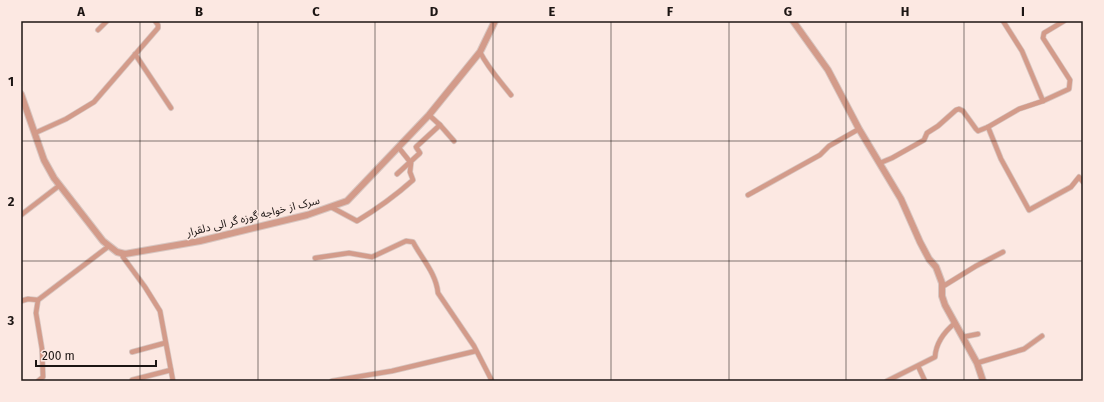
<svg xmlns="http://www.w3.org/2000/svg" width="1104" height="402" viewBox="0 0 1104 402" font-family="'Fira Sans','Noto Sans Arabic',sans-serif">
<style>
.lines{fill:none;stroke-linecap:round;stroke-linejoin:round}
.minor-casing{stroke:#d8c6c1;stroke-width:6}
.tertiary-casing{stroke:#d8c6c1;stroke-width:8}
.minor{stroke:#d39b8a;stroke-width:4.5}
.tertiary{stroke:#d39b8a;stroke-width:6}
.grid{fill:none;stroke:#1c1513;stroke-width:1;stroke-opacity:0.55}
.labels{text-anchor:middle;stroke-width:3;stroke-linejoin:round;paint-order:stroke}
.street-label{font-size:11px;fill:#1c1513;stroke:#fce8e2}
.neatline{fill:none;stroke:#1c1513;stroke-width:1.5}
.grid-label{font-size:13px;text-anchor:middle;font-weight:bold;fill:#1c1513}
</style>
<rect width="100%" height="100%" fill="#fce8e2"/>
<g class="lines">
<defs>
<g id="minor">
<path d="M1003 21 1022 51 1043 101 1069 89 1070 80 1043 38 1044 33 1064 21"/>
<path d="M98 30 107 21"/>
<path d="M480 52C488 68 500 81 511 95"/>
<path d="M135 54 171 108"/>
<path d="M1043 101 1019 109 988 127 1001 159 1029 210 1071 187 1079 177 1083 182"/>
<path d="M429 115 440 125 454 141"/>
<path d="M35 133 66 119 94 102 158 28V25L155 21"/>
<path d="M880 163 892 158 924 140 927 133 938 126 956 110 959 109 963 111 976 129 978 131 988 127"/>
<path d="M397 174 420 153 416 147 440 125"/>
<path d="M748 195 820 155 829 146 859 129"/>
<path d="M331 207 357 221C377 209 395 196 413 180L410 172 411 163 399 148"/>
<path d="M21 215 60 185"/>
<path d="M122 254 123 257 145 287 160 311 173 381"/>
<path d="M315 258 349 253 372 257 406 241 413 242C422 259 436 273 438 293L474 346 492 381"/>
<path d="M942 287 976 266 1003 252"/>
<path d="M38 300 36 313 42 349 43 377 38 381"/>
<path d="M21 301 28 299 38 300 109 246"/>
<path d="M963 337 978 334"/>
<path d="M132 352 165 343"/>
<path d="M977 363 1024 349 1042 336"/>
<path d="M918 366 925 381"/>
<path d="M132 381V380L171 370"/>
<path d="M332 381 392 371 476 351"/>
<path d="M887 381 935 357C936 342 944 332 955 323"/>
</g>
<g id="tertiary">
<path d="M793 21 828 70 859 129 901 199 920 242 929 259 936 267 942 283V296L945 305 977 363 983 381"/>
<path d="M21 94 44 160 54 178 103 241 117 252 125 254 200 241 307 215 347 201 429 115 480 52 495 21"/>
</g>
</defs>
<use href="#minor" class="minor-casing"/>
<use href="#tertiary" class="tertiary-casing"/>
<use href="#minor" class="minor"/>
<use href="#tertiary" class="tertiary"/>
</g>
<path class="grid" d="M140 21V381M258 21V381M375 21V381M493 21V381M611 21V381M729 21V381M846 21V381M964 21V381M21 141H1083M21 261H1083"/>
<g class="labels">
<g class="street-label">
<text transform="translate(253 216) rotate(-14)" y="4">سرک از خواجه گوزه گر الی دلقرار</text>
</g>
</g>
<rect width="1104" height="402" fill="none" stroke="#fce8e2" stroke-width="44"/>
<path d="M36 360v6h120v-6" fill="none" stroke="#1c1513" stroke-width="2"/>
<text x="42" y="360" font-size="12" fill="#1c1513" stroke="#fce8e2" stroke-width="3" paint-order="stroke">200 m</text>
<rect x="22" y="22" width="1060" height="358" class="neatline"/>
<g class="grid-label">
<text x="81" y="16">A</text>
<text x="199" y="16">B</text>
<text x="316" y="16">C</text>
<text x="434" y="16">D</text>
<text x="552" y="16">E</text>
<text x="670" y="16">F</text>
<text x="788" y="16">G</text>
<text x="905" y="16">H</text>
<text x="1023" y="16">I</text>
<text x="11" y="86">1</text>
<text x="11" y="206">2</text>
<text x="11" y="325">3</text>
</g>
</svg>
